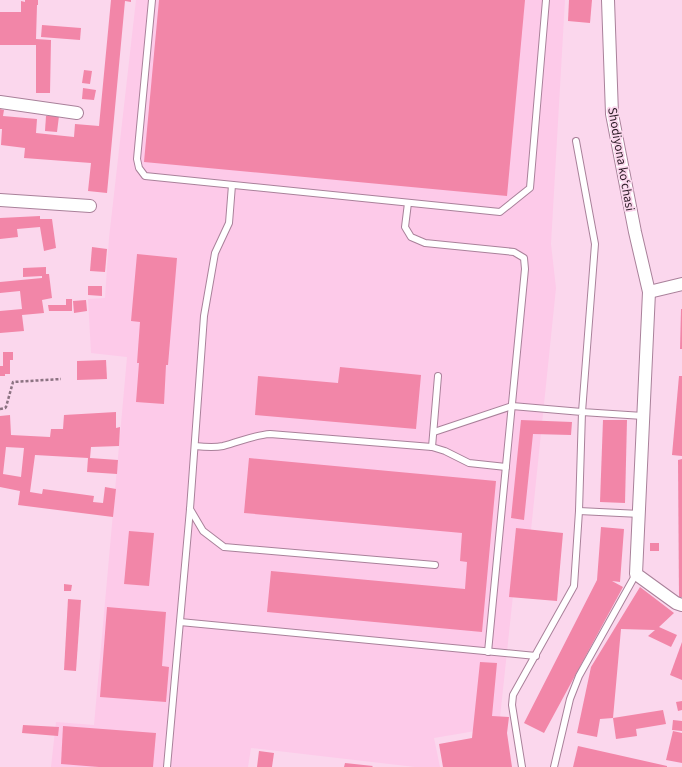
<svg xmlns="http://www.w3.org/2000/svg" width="682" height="767" viewBox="0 0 682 767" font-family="'Source Sans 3',sans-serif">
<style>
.built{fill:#fdcae9}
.building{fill:#f286a8;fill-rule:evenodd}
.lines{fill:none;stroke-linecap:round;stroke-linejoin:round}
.service-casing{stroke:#a9819a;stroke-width:8}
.minor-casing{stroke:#a9819a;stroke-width:14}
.path{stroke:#8c7382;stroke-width:2.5;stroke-dasharray:3 2;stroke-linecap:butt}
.service{stroke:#fff;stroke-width:6}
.minor{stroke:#fff;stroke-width:12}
.labels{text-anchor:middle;stroke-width:3.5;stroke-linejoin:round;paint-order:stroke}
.street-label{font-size:13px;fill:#2a1a24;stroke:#fbd7ed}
</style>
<rect width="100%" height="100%" fill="#fbd7ed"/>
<path class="built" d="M136 0H565L551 244 556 288 527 569 516 567 499 727 434 738 440 767H415L251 748 248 767H51L56 722 94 725 127 357 91 353 88 299 105 298 109 238Z"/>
<g class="building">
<path d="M25 0H38V5H37L36 39 51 40 50 93H36V45H0V12H21V1L25 2Z"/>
<path d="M111 0H131V2L125 1 107 193 88 191 91 163 24 158 25 148 1 145 2 129H0V109L4 110 3 116 37 119 36 133 74 137 75 124 99 126Z"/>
<path d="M159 0H525L507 196 144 162Z"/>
<path d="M569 0H592L590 23 568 21Z"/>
<path d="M42 25 81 28 80 40 41 37Z"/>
<path d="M84 70 92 71 90 84 82 83Z"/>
<path d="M83 88 96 90 94 100 82 99Z"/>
<path d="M46 116H59L57 132 45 131Z"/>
<path d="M40 216V219H52L56 248 44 251 40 227 17 229 18 237 0 239V218Z"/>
<path d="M92 247 107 249 105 272 90 271Z"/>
<path d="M137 254 177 258 168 365H166L164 404 136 402 139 363H137L140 322 131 321Z"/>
<path d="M46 267V274H49L52 298 42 300 44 313 22 315 24 331 0 333V311L22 309 20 291 0 293V282L42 278V276L23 277V268Z"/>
<path d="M88 286H102V296L88 295Z"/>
<path d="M66 299H72V311H49L48 305H66Z"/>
<path d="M86 300 87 311 74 313 73 301Z"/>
<path d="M681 309H682V349H680Z"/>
<path d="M3 352H13V360H10V374H5V376H0V366H3Z"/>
<path d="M106 360 107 379 77 380V361Z"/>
<path d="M340 367 421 375 416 429 255 415 258 376 338 383Z"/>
<path d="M679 376H682V456L672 455Z"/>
<path d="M116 412V428L120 427 119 446 91 447 90 458 118 460 117 474 87 472 88 458 35 455 30 492 42 494 43 489 94 496 93 502 103 503 105 487 116 489 113 517 18 505 20 491 0 487V416L10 415 11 435 50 437 51 429H63L64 415ZM6 447 24 448 21 477 3 474Z"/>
<path d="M521 420 572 422 571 435 533 434 524 520 511 518Z"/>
<path d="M603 420H627L625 503 600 502Z"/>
<path d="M249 458 496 481 482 632 267 612 271 571 465 589 467 562 460 561 462 533 244 513Z"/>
<path d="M682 459V597H679L678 460Z"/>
<path d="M601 527 624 529 620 582 612 581 623 587 544 733 524 723 597 580Z"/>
<path d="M516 528 563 533 557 601 509 597Z"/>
<path d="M129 531 154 533 149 586 124 584Z"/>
<rect x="650" y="543" width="9" height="8"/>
<path d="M64 584 72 585 71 591H64Z"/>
<path d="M640 587 674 613 659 627 677 635 671 647 648 636 655 630 621 629 613 718 600 719 597 737 577 733 591 667Z"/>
<path d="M68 599 81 600 76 671 64 670Z"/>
<path d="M107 607 166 612 162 666 169 667 166 702 100 697Z"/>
<path d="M682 642V680L670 675Z"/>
<path d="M480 662 497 663 492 716 509 717 507 733 512 767H443L439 744 472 738Z"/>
<path d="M682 701V710L678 711 676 702Z"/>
<path d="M663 710 666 724 636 729 637 736 616 739 613 718Z"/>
<path d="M673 720 682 721V731L672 730Z"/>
<path d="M23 725 59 727 58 736 22 733Z"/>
<path d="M63 726 156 733 153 767H99L61 764Z"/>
<path d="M673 731 682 733V763L666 760Z"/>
<path d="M578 746 667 766V767H573Z"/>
<path d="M259 751 274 753 272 767H257Z"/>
<path d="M345 763 373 766 372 767H344Z"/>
</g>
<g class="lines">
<defs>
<g id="service">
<path d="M152 0 137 159 139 168 145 176 500 212 530 188 546 0"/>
<path d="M576 141 595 244 582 412 643 416"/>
<path d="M408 203 405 227 411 237 425 243 514 252 524 258 525 269 488 652"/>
<path d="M434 432 512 406 582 412 579 511 574 586 513 695 512 705 522 767"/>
<path d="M195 446C204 447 214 448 223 446 239 442 254 435 270 434L432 447 445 451 469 463 506 467"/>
<path d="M432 447 438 376"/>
<path d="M190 509 203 531 224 547 435 565"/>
<path d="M579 511 640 514"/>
<path d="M180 622 536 656"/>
<path d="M167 767 190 509 204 316 215 253 229 223 232 185"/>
<path d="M554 767 570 699 579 676 636 574"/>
</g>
<g id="minor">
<path d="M608 0 612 114 635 232 649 292 636 574 676 603 682 605"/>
<path d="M0 102 77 113"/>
<path d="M0 200 90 206"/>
<path d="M649 292 682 284"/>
</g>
</defs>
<use href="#service" class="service-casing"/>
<use href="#minor" class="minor-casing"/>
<path class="path" d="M0 409 5 408 6 407 13 382 61 379"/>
<use href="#service" class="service"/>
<use href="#minor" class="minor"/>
</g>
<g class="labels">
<g class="street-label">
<text transform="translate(622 159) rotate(80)" y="5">Shodiyona koʻchasi</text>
</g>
</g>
</svg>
